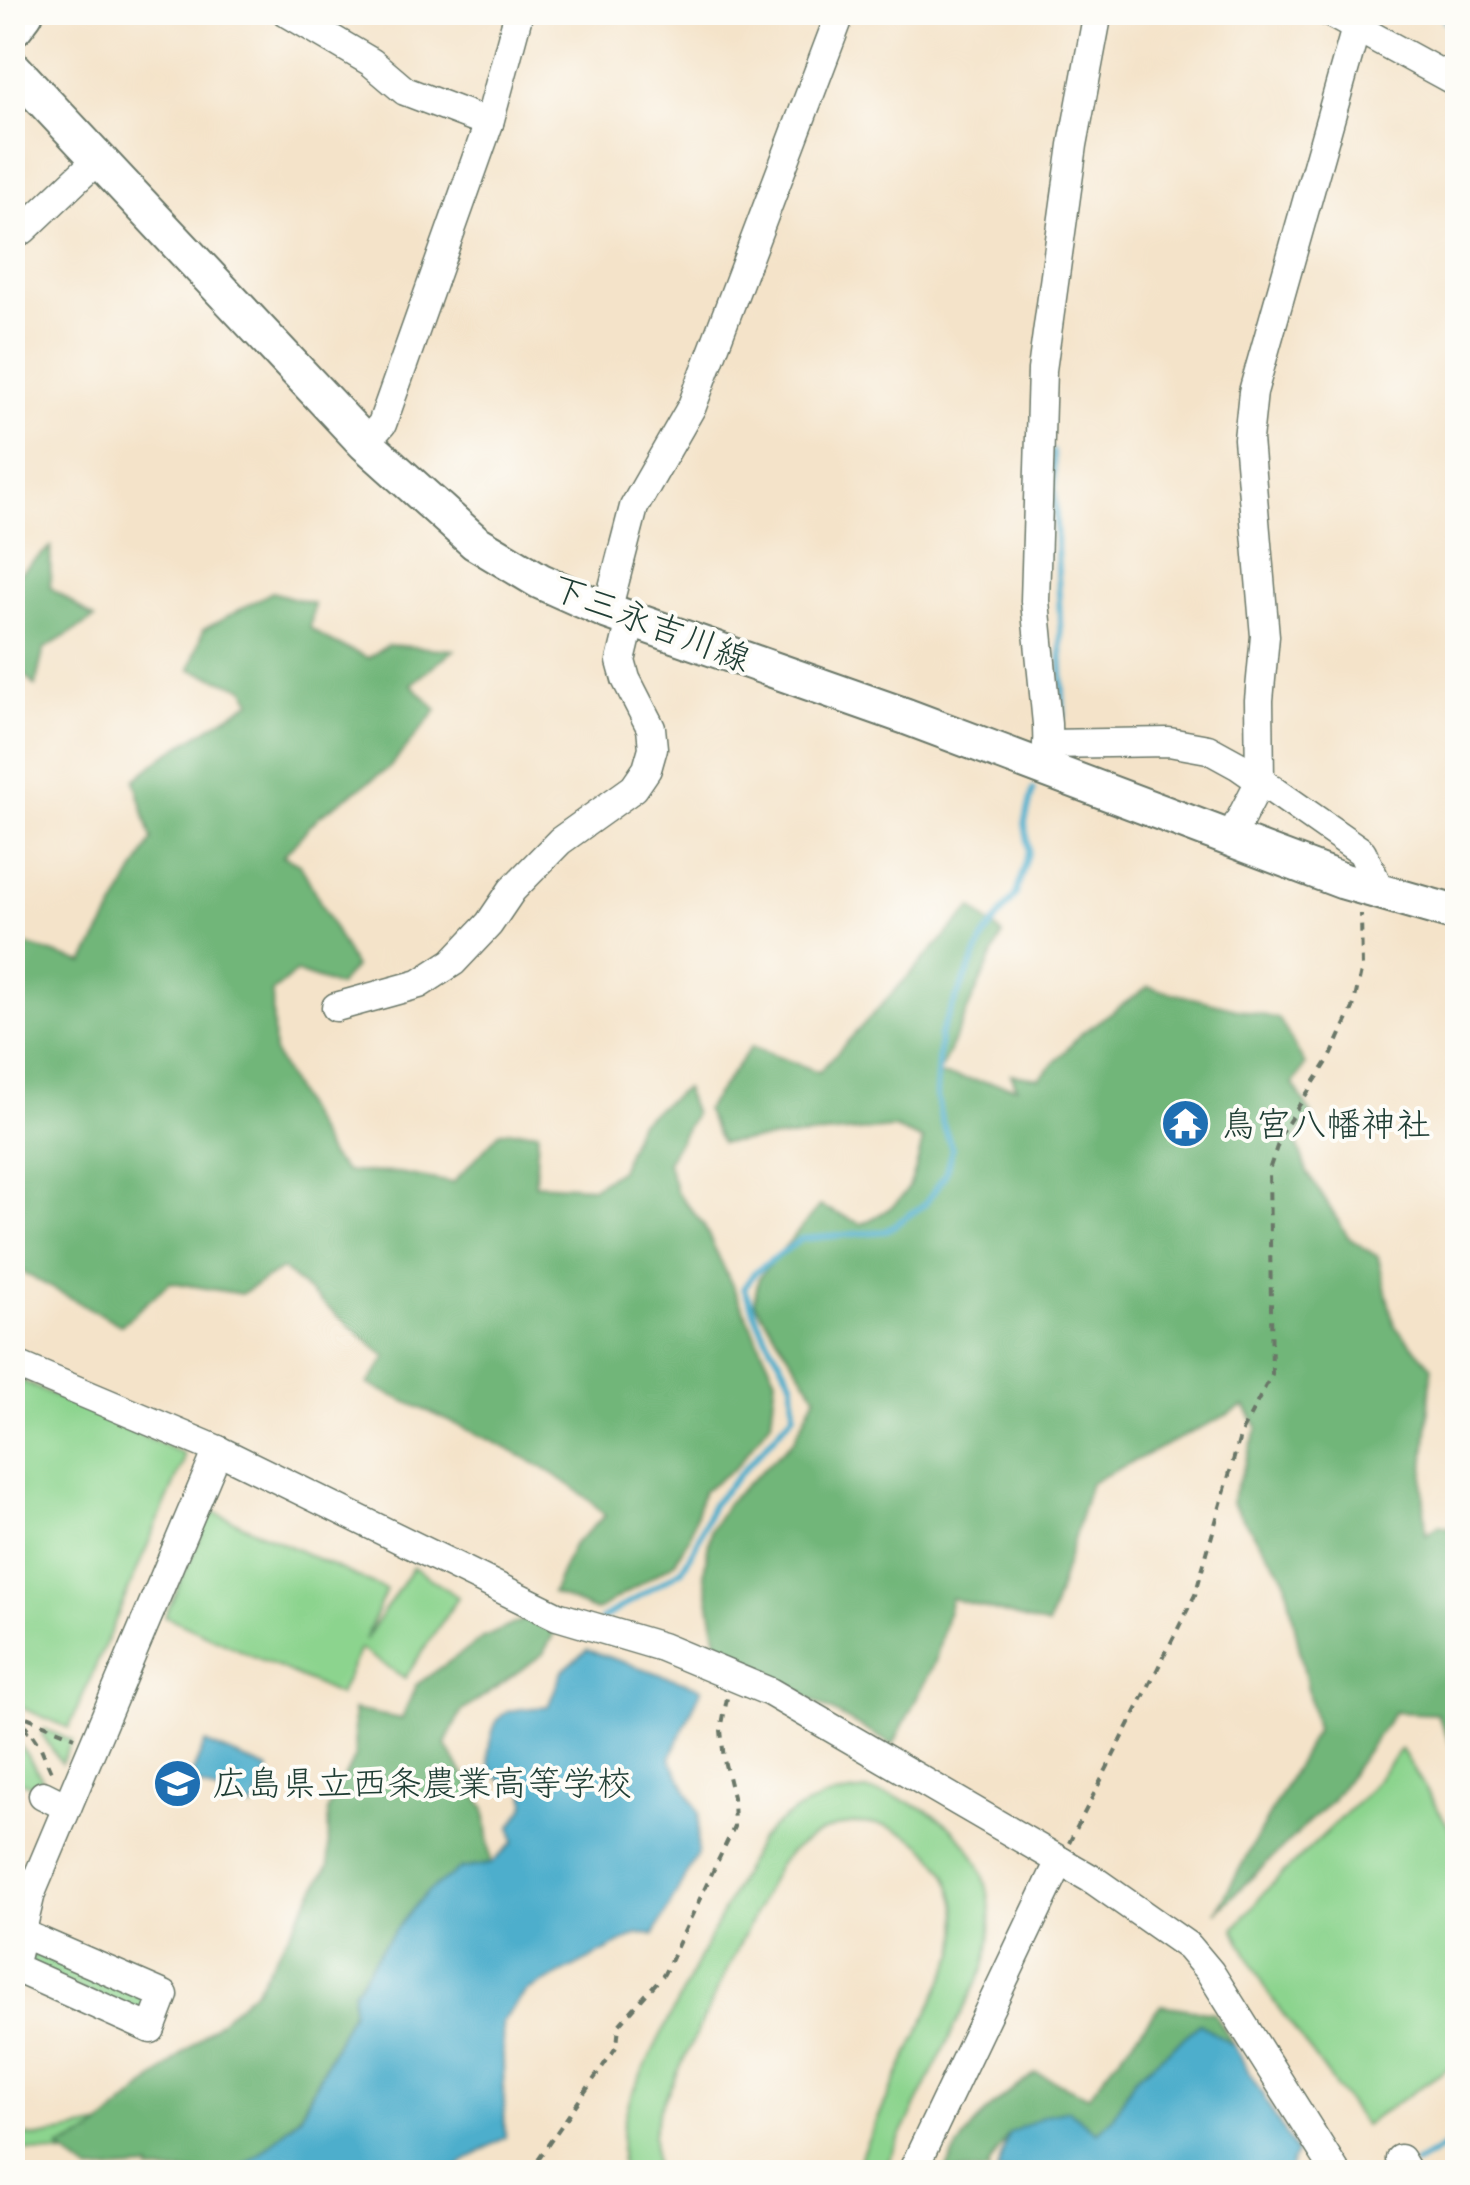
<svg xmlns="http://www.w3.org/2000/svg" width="1470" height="2185" viewBox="0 0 1470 2185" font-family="'Playpen Sans','Klee One',sans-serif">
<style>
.green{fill:#8cd48e;stroke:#568861;stroke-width:2.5}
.forest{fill:#71b679;stroke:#487a56;stroke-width:2.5}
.water{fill:#4daecc;stroke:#367680;stroke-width:2.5}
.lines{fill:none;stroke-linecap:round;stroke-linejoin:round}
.stream{stroke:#4daecc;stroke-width:6}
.river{stroke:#4daecc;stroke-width:35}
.minor-casing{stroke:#6a7768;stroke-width:31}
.major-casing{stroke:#6a7768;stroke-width:39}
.highway-casing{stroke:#6a7768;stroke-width:46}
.path{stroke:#6a7768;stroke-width:4;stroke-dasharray:8 8;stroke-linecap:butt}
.minor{stroke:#fff;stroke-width:28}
.major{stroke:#fff;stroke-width:35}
.highway{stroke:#fff;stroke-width:42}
.labels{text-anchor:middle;stroke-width:8;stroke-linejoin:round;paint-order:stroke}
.street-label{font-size:35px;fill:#1f3d34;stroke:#fdfcf7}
.poi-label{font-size:35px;fill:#1f3d34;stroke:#fdfcf7;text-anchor:start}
</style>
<rect width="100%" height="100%" fill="#fdfcf7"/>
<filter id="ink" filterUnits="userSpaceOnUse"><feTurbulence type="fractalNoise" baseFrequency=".01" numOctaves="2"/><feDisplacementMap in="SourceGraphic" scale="20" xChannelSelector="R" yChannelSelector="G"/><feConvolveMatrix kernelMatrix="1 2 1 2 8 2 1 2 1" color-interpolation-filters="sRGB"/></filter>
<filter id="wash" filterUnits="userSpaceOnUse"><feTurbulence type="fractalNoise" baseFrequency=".0048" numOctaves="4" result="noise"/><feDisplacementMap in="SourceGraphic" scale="40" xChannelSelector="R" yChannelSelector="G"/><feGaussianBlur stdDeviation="2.25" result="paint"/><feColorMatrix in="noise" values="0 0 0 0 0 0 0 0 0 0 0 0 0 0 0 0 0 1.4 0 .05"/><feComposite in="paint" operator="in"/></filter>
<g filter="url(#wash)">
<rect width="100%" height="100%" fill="#f4e3c9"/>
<g class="green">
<path d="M13 1377 184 1454 183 1463 69 1728 13 1704Z"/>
<path d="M212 1511 386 1590 365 1640 413 1567 458 1597 405 1678 360 1649 339 1695 165 1616Z"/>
<path d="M44 1729 72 1741 61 1763 42 1734Z"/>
<path d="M20 1745 42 1778 34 1787 13 1778 12 1746Z"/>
<path d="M1401 1749 1457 1840V2062L1364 2125 1270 1996 1234 1929 1269 1887 1361 1799Z"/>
<path d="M867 1791C963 1806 1008 1874 984 1968L883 2172H853L956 1953C977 1839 856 1777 778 1865L659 2111 653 2134 655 2172H623C618 2144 623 2120 632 2093L759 1840C791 1808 822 1794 867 1791Z"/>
<path d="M34 1952 150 1998 146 2018 28 1968Z"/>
<path d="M103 2125 92 2134 60 2148 68 2155 13 2149V2134L38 2137Z"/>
</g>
<g class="forest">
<path d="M51 547 50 587 94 619 44 649 35 686 13 662V578Z"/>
<path d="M272 592 314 604 310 628 331 642 368 658 388 645 454 650 411 684 437 710 389 768 319 816 283 856 300 864 354 967 338 986 296 972 272 992 274 1053 330 1157 346 1172 399 1173 453 1183 501 1131H538L535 1184 593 1187 620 1170 638 1123 684 1088 694 1114 667 1162 676 1191 703 1224 776 1378 771 1421 736 1467 703 1491 689 1538 674 1563 596 1611 552 1593 573 1545 605 1516C563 1464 431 1415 368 1384L387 1357 282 1269 241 1294 170 1282 121 1325 13 1267V941L84 963 152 840 135 780 164 756 252 701 244 688 190 669 203 630Z"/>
<path d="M972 908 1002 935 938 1075 1017 1087 1011 1074 1040 1078 1083 1032 1148 987 1279 1019 1305 1065 1293 1084 1313 1117 1295 1137 1307 1172 1349 1238 1378 1257 1394 1325 1432 1367 1423 1486 1426 1534 1440 1525 1457 1530V1758L1437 1714 1394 1712 1332 1800 1216 1912 1316 1730 1285 1577 1231 1502 1258 1427 1245 1406 1090 1483 1048 1626 951 1598 935 1662 893 1745 718 1648 704 1572 711 1529 728 1502 794 1440 816 1395 754 1302 759 1277 820 1206 861 1224C909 1202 911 1189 923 1140L894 1128 721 1143 705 1110 751 1047 819 1072Z"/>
<path d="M527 1618 556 1629 543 1654 461 1712 445 1744 485 1809 491 1864 460 1869 353 1991 352 2011 299 2116 258 2156 233 2172H150V2168L89 2172 59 2149 92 2134 256 1989 329 1865 328 1810 355 1756 353 1710 402 1719 416 1685 483 1638Z"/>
<path d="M1161 2005 1214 2013 1234 2046 1200 2024 1135 2078 1112 2118 1096 2133 1008 2134 988 2168 989 2172H945C970 2121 991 2106 1036 2073L1088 2096Z"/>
</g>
<g class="water">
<path d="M587 1650 702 1688 670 1758 699 1813 697 1854 654 1935 638 1934 526 1992 502 2022 505 2137 463 2162 453 2172H233L258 2156 300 2116 352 2011 353 1991 384 1944 426 1893 460 1869 491 1864 514 1842 511 1826 526 1805 525 1791C491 1780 482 1766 493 1731 495 1723 499 1716 507 1712 519 1708 536 1708 548 1707L562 1671Z"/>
<path d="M205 1743 269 1770 253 1808 189 1781Z"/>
<path d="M1200 2024 1234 2046 1296 2153 1288 2172H997L1008 2134 1045 2115 1069 2110 1097 2133 1112 2118 1135 2078Z"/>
</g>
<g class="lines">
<g class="stream">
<path d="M1053 452 1064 716"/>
<path d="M602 1619 682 1570 695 1547 712 1505 794 1414 793 1382 761 1328 744 1288 754 1273 801 1239 886 1231 925 1204 945 1175 952 1149 941 1119 936 1092 940 1034 985 936 1016 894 1029 850 1025 823 1033 790"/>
<path d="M1415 2164 1458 2139"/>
</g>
<path class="river" d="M1457 12 1458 13"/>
</g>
</g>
<g filter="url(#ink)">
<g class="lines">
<defs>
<g id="minor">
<path d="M286 12 371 62 405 91 489 123"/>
<path d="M1328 12 1458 83"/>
<path d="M12 233 23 230 98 159"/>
<path d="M365 443 382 424 489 123 519 12"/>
<path d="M607 611 634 507 692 406 841 12"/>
<path d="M1047 744 1169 742 1208 749 1239 766 1362 852 1381 892"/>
<path d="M1048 770 1047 724 1035 601 1042 370 1073 145 1098 12"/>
<path d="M1230 839 1260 781 1259 700 1265 636 1248 439 1253 392 1354 35 1365 12"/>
<path d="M336 1007 419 984 453 962 489 924 512 890 560 841 634 788 647 769 653 748 651 728 626 679 621 661 631 620"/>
<path d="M12 1363 218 1450 557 1616 662 1647 770 1692 1095 1881 1189 1947 1210 1972 1336 2172"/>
<path d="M43 1795 67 1807"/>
<path d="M21 1933 164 1995 151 2029 13 1967 31 1893 218 1450"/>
<path d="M1400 2159 1408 2172"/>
<path d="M912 2172 1060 1861"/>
</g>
<path id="major" d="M12 67 365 443 475 542 540 581 607 611 905 716 1343 881 1458 914"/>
<path id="highway" d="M12 25 22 12"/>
</defs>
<use href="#minor" class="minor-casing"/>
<use href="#major" class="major-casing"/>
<use href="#highway" class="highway-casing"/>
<g class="path">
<path d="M12 1711 75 1737"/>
<path d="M12 1714 17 1713 41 1748 52 1774"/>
<path d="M12 1741 29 1730"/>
<path d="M1069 1843 1195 1595 1241 1433 1272 1374 1269 1170 1282 1132 1331 1056 1353 1008 1362 967 1361 914"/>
<path d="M529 2172 617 2046 619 2025 664 1974 734 1827 733 1797 724 1760 721 1730 727 1698"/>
</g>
<use href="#minor" class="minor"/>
<use href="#major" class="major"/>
<use href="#highway" class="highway"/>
</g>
</g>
<defs>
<symbol id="temple-disc" viewBox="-11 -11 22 22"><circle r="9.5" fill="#1f6fb2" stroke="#fdfcf7"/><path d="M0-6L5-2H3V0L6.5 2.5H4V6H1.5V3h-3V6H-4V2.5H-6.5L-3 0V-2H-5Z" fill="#fff"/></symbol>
<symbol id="school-disc" viewBox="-11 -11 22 22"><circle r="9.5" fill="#1f6fb2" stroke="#fdfcf7"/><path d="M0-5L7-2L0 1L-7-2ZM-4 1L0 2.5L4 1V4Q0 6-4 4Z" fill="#fff"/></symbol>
</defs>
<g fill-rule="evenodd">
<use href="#temple-disc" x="1158" y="1096" width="55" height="55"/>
<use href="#school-disc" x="150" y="1756" width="55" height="55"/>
</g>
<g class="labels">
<g class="street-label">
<text transform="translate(651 623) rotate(21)" y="12">下三永吉川線</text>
</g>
<g class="poi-label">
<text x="1221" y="1136">鳥宮八幡神社</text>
<text x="212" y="1795">広島県立西条農業高等学校</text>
</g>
</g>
<rect width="1470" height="2185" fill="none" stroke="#fdfcf7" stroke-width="50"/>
</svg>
